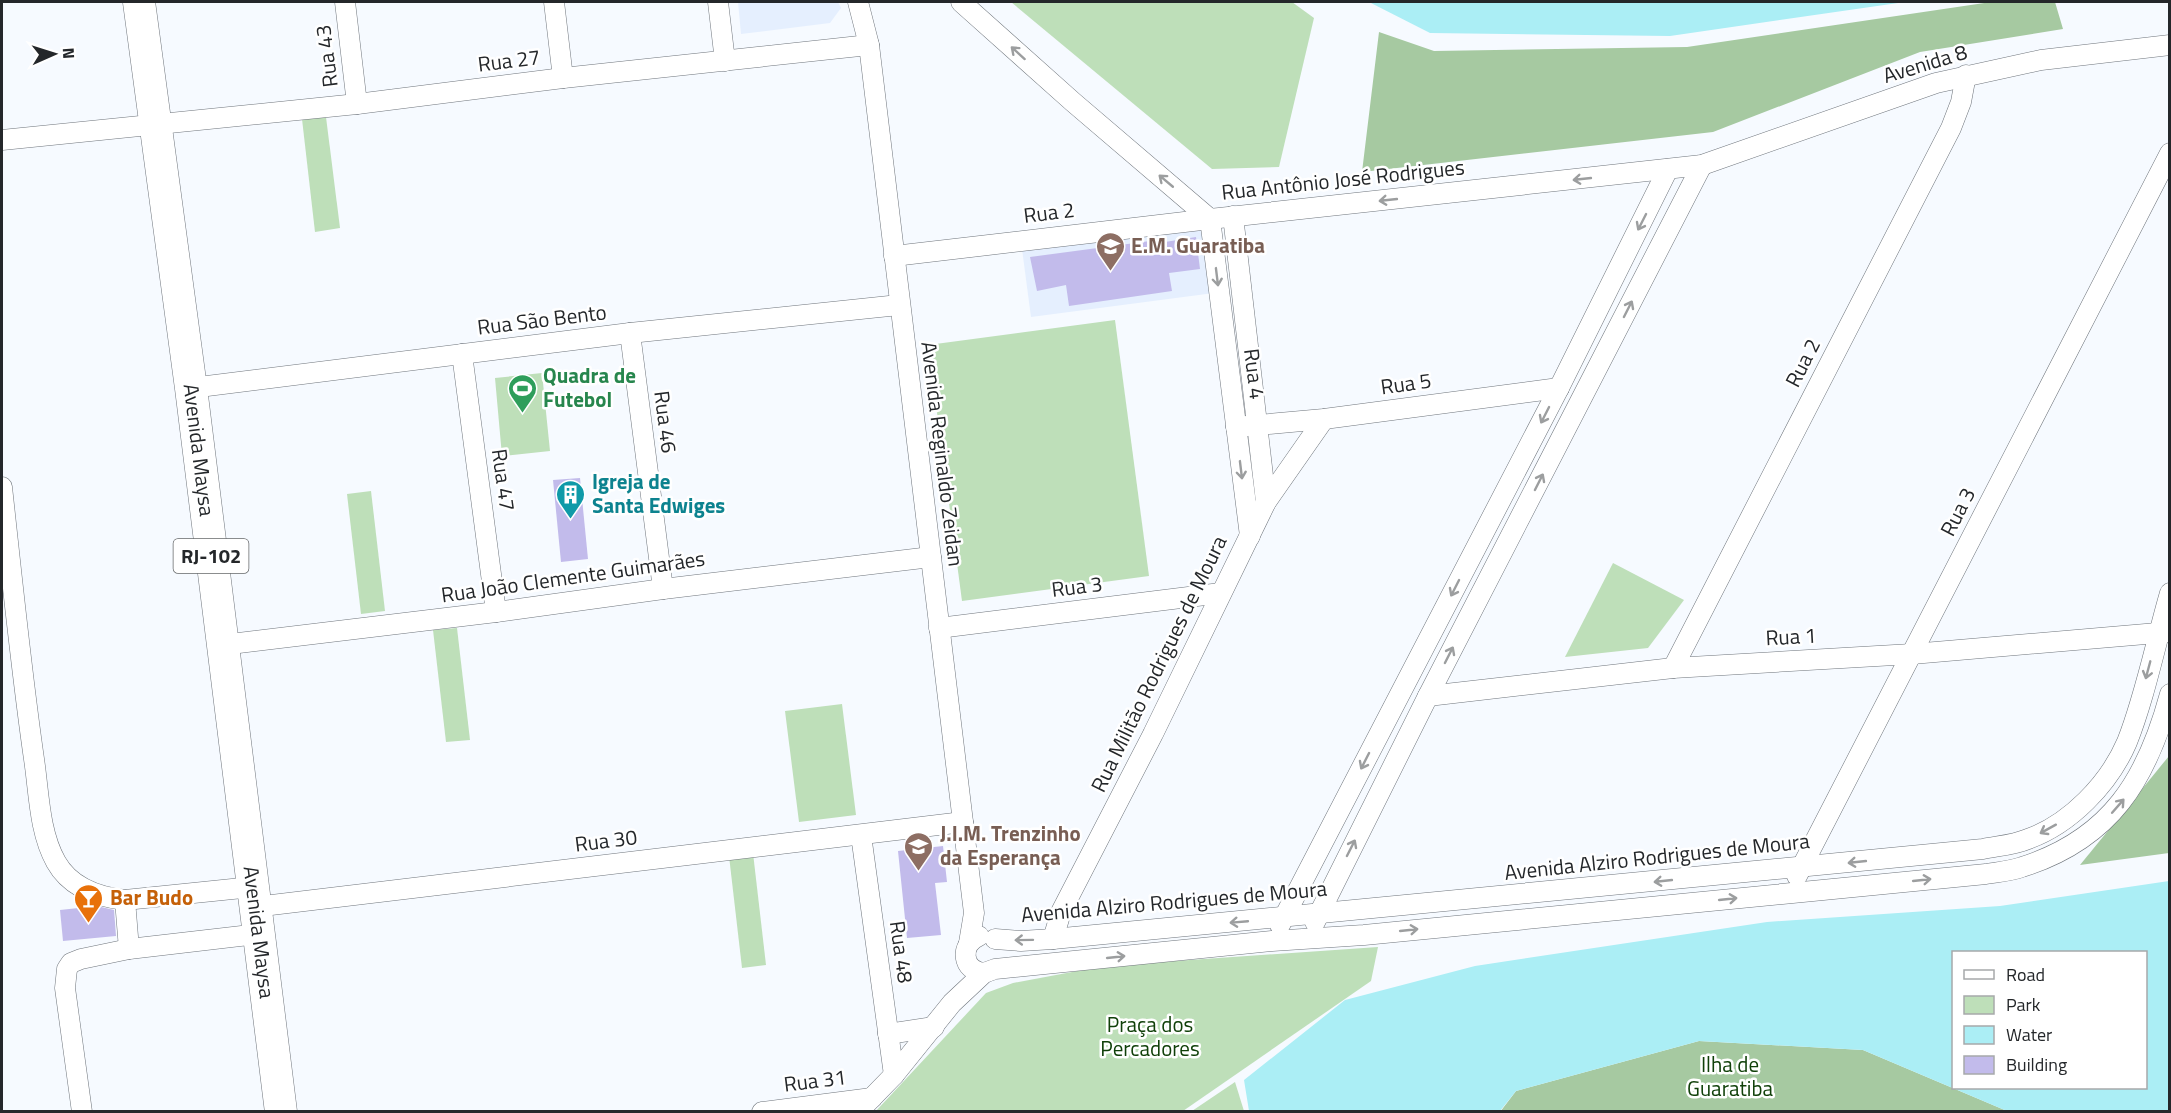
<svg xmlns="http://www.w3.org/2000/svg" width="2171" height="1113" viewBox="0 0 2171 1113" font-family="'Titillium Web',sans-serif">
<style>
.built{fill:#e5effe}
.green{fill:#bedfb9}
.forest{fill:#a6c9a1}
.water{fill:#abeef5;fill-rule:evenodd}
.building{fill:#c2bbeb}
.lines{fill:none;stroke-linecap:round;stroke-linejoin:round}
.minor-casing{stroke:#6f757c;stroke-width:21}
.primary-casing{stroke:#6f757c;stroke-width:33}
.minor{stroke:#fff;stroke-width:20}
.primary{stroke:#fff;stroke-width:32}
.oneway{stroke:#9c9e9f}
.labels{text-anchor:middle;stroke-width:5;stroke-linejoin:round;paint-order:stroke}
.shield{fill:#fff;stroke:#66686a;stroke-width:1.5}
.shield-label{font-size:20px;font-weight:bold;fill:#24272a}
.street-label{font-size:21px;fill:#24272a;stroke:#fff}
.education-label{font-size:21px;font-weight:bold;fill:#785e54;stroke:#fff;text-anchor:start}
.leisure-label{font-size:21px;font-weight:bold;fill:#27864d;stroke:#fff;text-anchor:start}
.culture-label{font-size:21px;font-weight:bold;fill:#0d838f;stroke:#fff;text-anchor:start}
.food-label{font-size:21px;font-weight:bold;fill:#c56008;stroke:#fff;text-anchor:start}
.park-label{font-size:21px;fill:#104009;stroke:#fff}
</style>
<rect width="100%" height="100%" fill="#f6faff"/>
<g class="built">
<path d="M738 2H838L841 8 830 23 741 34Z"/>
<path d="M1205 225 1214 293 1031 317 1022 249Z"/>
</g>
<g class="green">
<path d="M1011 2H1292L1314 18 1279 167 1212 169Z"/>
<path d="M326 117 340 228 315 232 302 119Z"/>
<path d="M1115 320 1149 576 962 601 928 345Z"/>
<path d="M542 373 550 451 502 456 495 378Z"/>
<path d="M371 491 385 611 361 614 347 494Z"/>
<path d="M1613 563 1684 600 1648 648 1565 657Z"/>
<path d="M457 628 470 740 446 742 433 630Z"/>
<path d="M842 704 856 815 799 822 785 711Z"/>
<path d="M753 853 766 965 742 968 729 856Z"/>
<path d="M1378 947 1371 981 1183 1111 875 1112 986 993 1013 983 1104 966Z"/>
<path d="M1235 1082 1244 1111H1192Z"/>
</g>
<g class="forest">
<path d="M1991 2H2055L2063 29 1920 52 1713 132 1362 172 1379 32 1434 51 1687 47Z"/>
<path d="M2169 756V853L2080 865Z"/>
<path d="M1699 1041 1863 1050 2007 1111 1500 1112 1516 1091Z"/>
</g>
<g class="water">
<path d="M1369 2H1905L1670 36 1430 33Z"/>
<path d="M2169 881V1111H2007L1863 1050 1699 1041 1516 1091 1500 1111H1249L1244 1080 1345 1000 1475 966 1767 922 2000 906ZM1954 952H2146V1088H1954Z"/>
</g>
<g class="building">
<path d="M1196 237 1200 269 1169 273 1172 291 1069 306 1066 285 1037 291 1030 257 1165 239V242Z"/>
<path d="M580 478 588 559 561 562 553 480Z"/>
<path d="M943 846 947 882 935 883 941 935 907 938 898 851Z"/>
<path d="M97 906 114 910 116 936 63 941 60 910Z"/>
</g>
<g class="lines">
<defs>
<g id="minor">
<path d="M345 2 357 104"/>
<path d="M554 2 563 78"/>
<path d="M718 2 725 61"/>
<path d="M858 2 869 45 974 913 969 943"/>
<path d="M961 2 1073 102 1210 219"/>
<path d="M2 140 357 104 563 78 869 45"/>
<path d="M1233 216 1266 502"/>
<path d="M1210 219 1250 536"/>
<path d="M894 256 1210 219 1702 165 1936 83 2041 60 2170 45"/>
<path d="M630 333 663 589"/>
<path d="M462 354 496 612"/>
<path d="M191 388 630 333 899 305"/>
<path d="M1236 427 1324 419 1559 388"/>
<path d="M2 487C12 578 21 669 34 759 39 792 39 832 56 862 70 887 98 897 125 900L252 887"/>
<path d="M939 628 1221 593"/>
<path d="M222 645 496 612 663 589 931 557"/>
<path d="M1673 668 1951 128 1961 102 1966 75"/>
<path d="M1428 696 1673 668 1912 654 2169 632"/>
<path d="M861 835 894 1075"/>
<path d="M1797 876 2170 153"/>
<path d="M125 900 129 949"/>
<path d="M254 907 963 822"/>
<path d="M1315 922 1428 696 1702 165"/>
<path d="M1280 925 1559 388 1668 169"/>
<path d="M979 936C959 945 962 971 984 973"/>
<path d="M995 939 1021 941 1053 939 1983 849C1998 846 2014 845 2028 839 2070 824 2109 784 2127 742 2145 697 2156 641 2170 593"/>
<path d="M1053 939 1061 912 1153 734 1266 502 1324 419"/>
<path d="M888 1034 934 1027"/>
<path d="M82 1112 65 988 67 969 71 963 81 959 129 949 258 934"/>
<path d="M762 1112 872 1098"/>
<path d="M858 1112 894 1075 952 1003 984 973 995 969 1272 941 1364 935 1986 874C1998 872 2011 871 2022 867 2111 839 2147 779 2170 694"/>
</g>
<g id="primary">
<path id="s1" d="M139 2 191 388 281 1112"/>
</g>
</defs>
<use href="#minor" class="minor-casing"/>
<use href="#primary" class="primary-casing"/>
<use href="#minor" class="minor"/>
<use href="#primary" class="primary"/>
</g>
<defs><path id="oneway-shaft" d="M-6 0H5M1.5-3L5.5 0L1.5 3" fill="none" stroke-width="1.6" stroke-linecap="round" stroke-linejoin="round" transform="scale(1.5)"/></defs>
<g class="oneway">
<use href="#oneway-shaft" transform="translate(1018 53) rotate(-138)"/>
<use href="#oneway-shaft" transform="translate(1582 179) rotate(174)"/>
<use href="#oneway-shaft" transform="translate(1166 181) rotate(-140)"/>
<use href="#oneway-shaft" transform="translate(1388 200) rotate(174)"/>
<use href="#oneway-shaft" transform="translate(1642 222) rotate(117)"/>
<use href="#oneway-shaft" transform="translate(1217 277) rotate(83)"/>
<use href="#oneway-shaft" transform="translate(1628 309) rotate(-63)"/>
<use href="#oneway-shaft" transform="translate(1545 415) rotate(117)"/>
<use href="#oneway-shaft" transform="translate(1241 470) rotate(83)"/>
<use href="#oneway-shaft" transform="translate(1539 482) rotate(-63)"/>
<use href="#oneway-shaft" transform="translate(1455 588) rotate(117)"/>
<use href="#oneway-shaft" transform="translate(1449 655) rotate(-63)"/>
<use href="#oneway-shaft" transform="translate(2148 670) rotate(105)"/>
<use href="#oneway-shaft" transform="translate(1365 761) rotate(117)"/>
<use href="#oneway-shaft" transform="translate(2118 806) rotate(-49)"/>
<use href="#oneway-shaft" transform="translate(2048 829) rotate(151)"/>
<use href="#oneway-shaft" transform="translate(1351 848) rotate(-63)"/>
<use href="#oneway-shaft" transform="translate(1857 862) rotate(174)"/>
<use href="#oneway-shaft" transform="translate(1922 880) rotate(-6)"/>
<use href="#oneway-shaft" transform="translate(1663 881) rotate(174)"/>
<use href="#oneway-shaft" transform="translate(1728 899) rotate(-6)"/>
<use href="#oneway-shaft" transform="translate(1239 922) rotate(175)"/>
<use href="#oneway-shaft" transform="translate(1409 930) rotate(-6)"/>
<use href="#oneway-shaft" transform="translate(1024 940) rotate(179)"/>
<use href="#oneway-shaft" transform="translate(1116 957) rotate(-6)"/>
</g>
<defs>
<symbol id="school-pin" viewBox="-11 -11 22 30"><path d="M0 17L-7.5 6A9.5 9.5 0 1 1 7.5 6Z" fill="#8d6e63" stroke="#fff"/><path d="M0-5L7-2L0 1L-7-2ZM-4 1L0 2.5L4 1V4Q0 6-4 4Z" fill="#fff"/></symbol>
<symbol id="stadium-pin" viewBox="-11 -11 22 30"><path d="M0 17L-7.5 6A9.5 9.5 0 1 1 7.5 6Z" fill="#2e9e5b" stroke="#fff"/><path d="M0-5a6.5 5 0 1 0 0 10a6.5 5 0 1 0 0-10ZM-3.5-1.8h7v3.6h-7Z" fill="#fff"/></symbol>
<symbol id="building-pin" viewBox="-11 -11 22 30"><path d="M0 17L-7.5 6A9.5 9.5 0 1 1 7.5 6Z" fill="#0f9aa8" stroke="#fff"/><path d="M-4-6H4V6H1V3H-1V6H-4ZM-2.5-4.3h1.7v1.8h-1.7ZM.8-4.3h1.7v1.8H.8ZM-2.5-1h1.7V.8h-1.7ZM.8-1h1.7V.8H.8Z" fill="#fff"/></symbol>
<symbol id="bar-pin" viewBox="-11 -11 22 30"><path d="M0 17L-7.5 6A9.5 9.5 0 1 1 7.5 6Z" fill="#e8710a" stroke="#fff"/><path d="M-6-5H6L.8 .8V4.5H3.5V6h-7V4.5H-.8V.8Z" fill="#fff"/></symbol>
</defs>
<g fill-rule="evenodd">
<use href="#school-pin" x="1094" y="230" width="33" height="45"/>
<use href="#stadium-pin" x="506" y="372" width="33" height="45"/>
<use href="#building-pin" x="554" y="478" width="33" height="45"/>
<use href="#school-pin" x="902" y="830" width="33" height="45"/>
<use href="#bar-pin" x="72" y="882" width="33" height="45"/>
</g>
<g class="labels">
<rect class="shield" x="173.5" y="539" width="75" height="34" rx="4.5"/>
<g class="shield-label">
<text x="211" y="563">RJ-102</text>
</g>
<g class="street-label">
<text transform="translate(327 56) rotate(-97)" y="7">Rua 43</text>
<text transform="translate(509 61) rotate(-7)" y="7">Rua 27</text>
<text transform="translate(1925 64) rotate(-17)" y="7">Avenida 8</text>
<text transform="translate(1343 180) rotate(-6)" y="7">Rua Antônio José Rodrigues</text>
<text transform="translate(1049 213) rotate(-7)" y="7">Rua 2</text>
<text transform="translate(542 320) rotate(-7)" y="7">Rua São Bento</text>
<text transform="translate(1803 363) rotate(-63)" y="7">Rua 2</text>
<text transform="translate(1254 374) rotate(83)" y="7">Rua 4</text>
<text transform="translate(1406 384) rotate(-8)" y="7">Rua 5</text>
<text transform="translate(665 422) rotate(83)" y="7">Rua 46</text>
<text dy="7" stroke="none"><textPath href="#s1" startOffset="452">Avenida Maysa</textPath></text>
<text transform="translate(942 454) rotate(83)" y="7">Avenida Reginaldo Zeidan</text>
<text transform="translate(503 480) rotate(82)" y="7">Rua 47</text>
<text transform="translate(1958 512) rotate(-63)" y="7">Rua 3</text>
<text transform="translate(573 577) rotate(-8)" y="7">Rua João Clemente Guimarães</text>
<text transform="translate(1077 587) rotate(-7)" y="7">Rua 3</text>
<text transform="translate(1791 637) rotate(-3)" y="7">Rua 1</text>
<text transform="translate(1159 664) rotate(-64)" y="7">Rua Militão Rodrigues de Moura</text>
<text transform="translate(606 841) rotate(-7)" y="7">Rua 30</text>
<text transform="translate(1657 857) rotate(-6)" y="7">Avenida Alziro Rodrigues de Moura</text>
<text transform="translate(1174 902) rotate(-5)" y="7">Avenida Alziro Rodrigues de Moura</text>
<text dy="7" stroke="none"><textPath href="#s1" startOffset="938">Avenida Maysa</textPath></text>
<text transform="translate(901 952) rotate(82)" y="7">Rua 48</text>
<text transform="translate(815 1081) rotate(-7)" y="7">Rua 31</text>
</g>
<g class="education-label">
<text x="1131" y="253">E.M. Guaratiba</text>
<text x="940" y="841">J.I.M. Trenzinho<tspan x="940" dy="24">da Esperança</tspan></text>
</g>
<g class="leisure-label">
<text x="543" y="383">Quadra de<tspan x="543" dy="24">Futebol</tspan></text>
</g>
<g class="culture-label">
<text x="592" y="489">Igreja de<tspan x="592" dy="24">Santa Edwiges</tspan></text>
</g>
<g class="food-label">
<text x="110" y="905">Bar Budo</text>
</g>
<g class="park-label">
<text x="1150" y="1032">Praça dos<tspan x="1150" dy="24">Percadores</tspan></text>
<text x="1730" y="1072">Ilha de<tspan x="1730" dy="24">Guaratiba</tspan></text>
</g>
</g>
<rect width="2171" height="1113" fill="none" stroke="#24272a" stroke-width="6"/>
<rect x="1952" y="951" width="195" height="138" fill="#ffffff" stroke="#a7a9aa" stroke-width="1.5"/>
<rect x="1964" y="970" width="30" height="9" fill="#ffffff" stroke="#a7a9aa" stroke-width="1.5"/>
<text x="2006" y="981" font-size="18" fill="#24272a">Road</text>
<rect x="1964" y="996" width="30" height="18" fill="#bedfb9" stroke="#a7a9aa" stroke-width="1.5"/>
<text x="2006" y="1011" font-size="18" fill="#24272a">Park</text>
<rect x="1964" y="1026" width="30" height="18" fill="#abeef5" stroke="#a7a9aa" stroke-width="1.5"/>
<text x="2006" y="1041" font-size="18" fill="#24272a">Water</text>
<rect x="1964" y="1056" width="30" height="18" fill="#c2bbeb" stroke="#a7a9aa" stroke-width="1.5"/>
<text x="2006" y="1071" font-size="18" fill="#24272a">Building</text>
<g transform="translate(54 54) rotate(87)" stroke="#ffffff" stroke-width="4.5" paint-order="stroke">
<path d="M0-4.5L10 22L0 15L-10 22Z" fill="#24272a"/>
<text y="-9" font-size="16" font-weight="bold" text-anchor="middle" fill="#24272a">N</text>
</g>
</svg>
